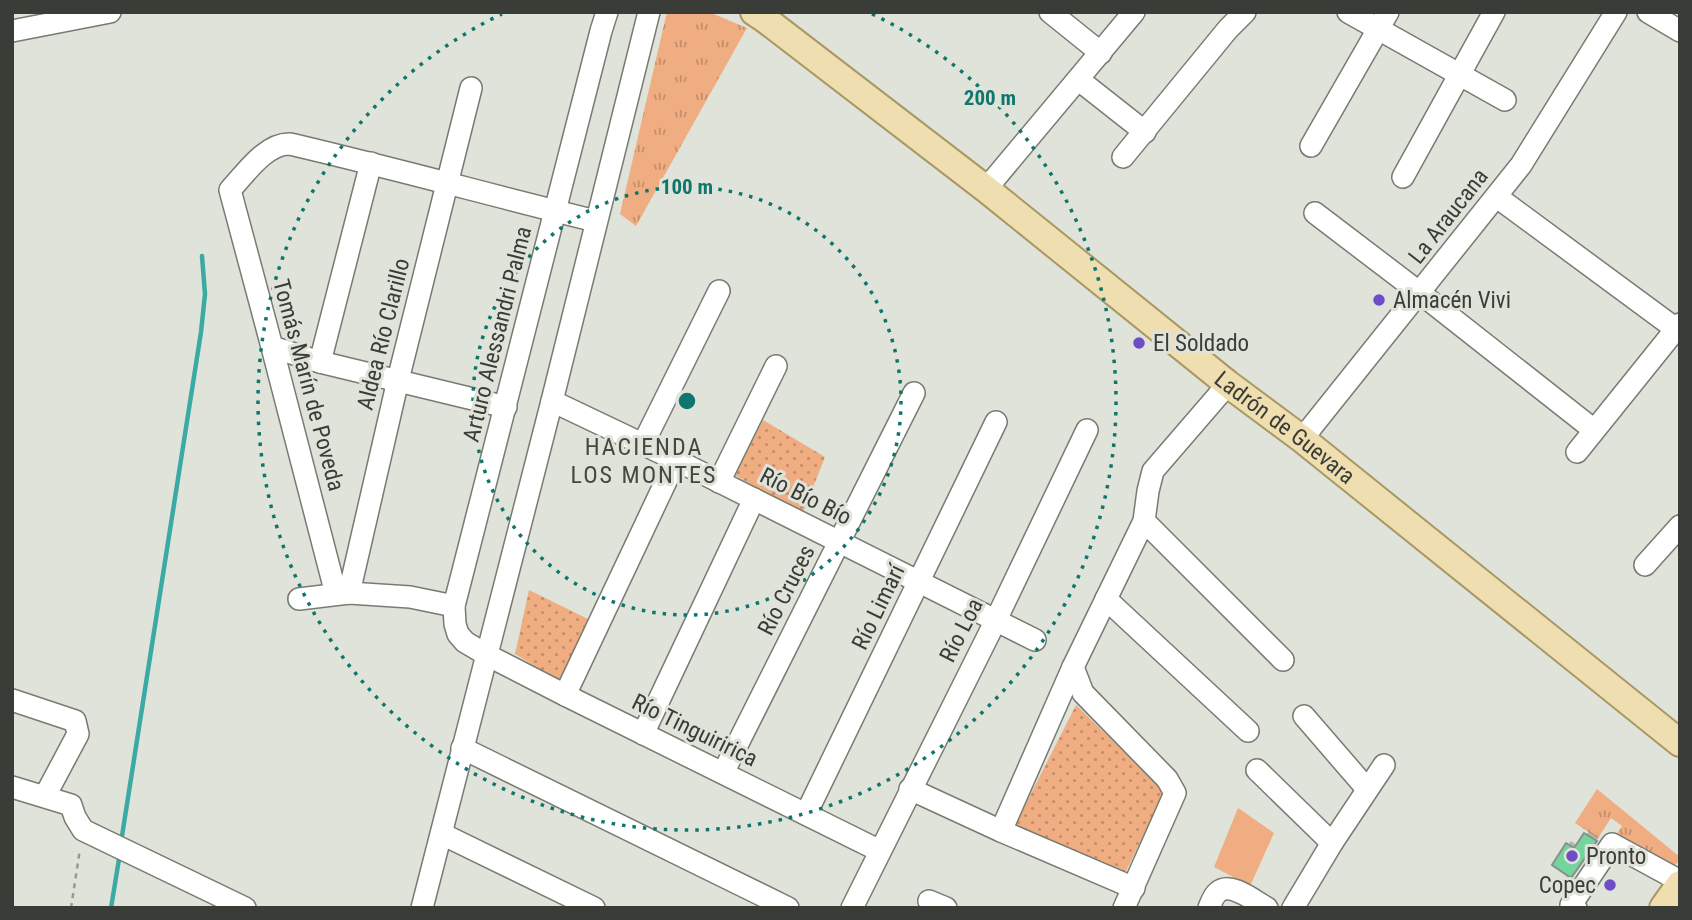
<svg xmlns="http://www.w3.org/2000/svg" width="1692" height="920" viewBox="0 0 1692 920" font-family="'Roboto Condensed',sans-serif">
<style>
.grass{fill:url(#grass-tufts)}
.park{fill:url(#park-dots)}
.garden{fill:#efad81}
.shadow{fill:#0003}
.lines{fill:none;stroke-linecap:round;stroke-linejoin:round}
.stream{stroke:#3caaa4;stroke-width:4.5}
.building{fill:#74d59c;stroke:#87908a;stroke-width:2}
.minor-casing{stroke:#777b71;stroke-width:24}
.major-casing{stroke:#a99764;stroke-width:30}
.path{stroke:#969a92;stroke-width:2.5;stroke-dasharray:5 5;stroke-linecap:butt}
.minor{stroke:#fff;stroke-width:21}
.major{stroke:#efdeb0;stroke-width:26}
.ring{fill:none;stroke:#0f766e;stroke-width:3.5;stroke-dasharray:3.5 7}
.poi-dot{fill:#6e4dc6;stroke:#dfe3d9;stroke-width:2.5}
.labels{text-anchor:middle;stroke-width:6;stroke-linejoin:round;paint-order:stroke}
.street-label{font-size:23px;fill:#3a3c38;stroke:#dfe3d9}
.poi-label{font-size:23px;fill:#3a3c38;stroke:#dfe3d9;text-anchor:start}
.neighbourhood-label{font-size:24px;letter-spacing:2px;fill:#45483f;stroke:#dfe3d9}
.centre{fill:#0f766e;stroke:#dfe3d9;stroke-width:3.5}
.ring-label{font-size:21px;text-anchor:middle;font-weight:bold;fill:#0f766e;stroke:#dfe3d9;stroke-width:6;stroke-linejoin:round;paint-order:stroke}
</style>
<defs>
<pattern id="grass-tufts" width="24" height="20" patternUnits="userSpaceOnUse" patternTransform="scale(1.75)"><rect width="24" height="20" fill="#efad81"/><path d="M3 7l-1-3M5 7V3M7 7l1-3M15 17l-1-3M17 17v-4M19 17l1-3" fill="none" stroke="#c38e6b"/></pattern>
<pattern id="park-dots" width="8" height="8" patternUnits="userSpaceOnUse" patternTransform="scale(1.75)"><rect width="8" height="8" fill="#efad81"/><path d="M2 2h.1M6 6h.1" fill="none" stroke="#c38e6b" stroke-width="1.8" stroke-linecap="round"/></pattern>
</defs>
<rect width="100%" height="100%" fill="#dfe3d9"/>
<g class="grass">
<path d="M667 12H709L747 28 636 226 620 214Z"/>
<path d="M1597 789 1680 857V860L1673 867 1613 839 1622 826 1611 818 1598 838 1575 823Z"/>
</g>
<g class="park">
<path d="M763 420 825 457 802 515 735 475Z"/>
<path d="M529 590 588 619 560 681 515 654Z"/>
<path d="M1076 705 1165 791 1125 873 1014 827Z"/>
</g>
<path class="garden" d="M1238 808 1274 833 1250 886 1214 867Z"/>
<path class="shadow" d="M1589 831 1599 837 1574 872 1568 845 1571 841 1578 846Z"/>
<g class="lines">
<g class="stream">
<path d="M122 836 201 332 205 294 202 256"/>
<path d="M111 908 119 859"/>
</g>
</g>
<path class="building" d="M1584 833 1597 841 1571 878 1552 865 1566 843 1574 848Z"/>
<g class="lines">
<defs>
<g id="minor">
<path d="M607 12 601 31 454 606 455 624 458 634 465 642 487 655 565 695 880 851"/>
<path d="M1050 12 1101 53"/>
<path d="M1348 12 1505 100"/>
<path d="M1648 12 1680 31"/>
<path d="M12 31 110 12"/>
<path d="M1079 80 1145 132"/>
<path d="M1311 146 1388 12"/>
<path d="M1123 157 1228 29 1245 12"/>
<path d="M1403 177 1494 12"/>
<path d="M986 189 1134 12"/>
<path d="M1497 197 1676 329"/>
<path d="M1315 213 1420 293 1594 430"/>
<path d="M272 347 320 362 506 407"/>
<path d="M320 362 371 163"/>
<path d="M552 401 676 460 1035 640"/>
<path d="M1302 439 1521 165 1616 12"/>
<path d="M643 444 719 291"/>
<path d="M1577 452 1680 324"/>
<path d="M719 482 776 366"/>
<path d="M1144 521 1283 660"/>
<path d="M1645 565 1680 526"/>
<path d="M349 593 398 380 471 88"/>
<path d="M336 594 272 347 230 190C245 174 266 143 290 144 393 168 494 196 596 221"/>
<path d="M299 599 349 593 410 597 454 606"/>
<path d="M1106 599 1248 731"/>
<path d="M565 695 676 460"/>
<path d="M12 700 75 721 78 734 45 796"/>
<path d="M1304 716 1367 789"/>
<path d="M643 734 754 499"/>
<path d="M462 748 788 908"/>
<path d="M1257 770 1332 843"/>
<path d="M723 773 914 393"/>
<path d="M12 787 71 805 75 817 83 830 245 908"/>
<path d="M910 789 1001 831 1134 888"/>
<path d="M806 814 996 422"/>
<path d="M1001 831 1073 667"/>
<path d="M442 834 594 908"/>
<path d="M929 901 946 908"/>
<path d="M422 908 552 401 649 12"/>
<path d="M852 908 996 620 1087 430"/>
<path d="M1124 908 1175 793 1167 779 1083 693 1073 667 1144 521 1148 491 1153 471 1228 384"/>
<path d="M1209 908C1211 903 1213 896 1218 892 1231 881 1254 901 1267 908"/>
<path d="M1293 908 1332 843 1384 765"/>
<path d="M1576 908 1571 905 1612 844 1680 881"/>
</g>
<g id="major">
<path id="s1" d="M754 12 766 20 986 189 1228 384 1302 439 1680 743"/>
<path d="M1663 908 1680 884"/>
</g>
</defs>
<use href="#minor" class="minor-casing"/>
<use href="#major" class="major-casing"/>
<path class="path" d="M71 908 80 849"/>
<use href="#minor" class="minor"/>
<use href="#major" class="major"/>
</g>
<g class="ring">
<circle cx="687" cy="401" r="214"/>
<path d="M872 14A429 429 0 1 1 502 14"/>
</g>
<g class="poi-dot">
<circle cx="1379" cy="300" r="7"/>
<circle cx="1139" cy="343" r="7"/>
<circle cx="1572" cy="856" r="7"/>
<circle cx="1610" cy="885" r="7"/>
</g>
<g class="labels">
<g class="street-label">
<text transform="translate(1448 216) rotate(-52)" y="8">La Araucana</text>
<text transform="translate(383 334) rotate(-76)" y="8">Aldea Río Clarillo</text>
<text transform="translate(497 334) rotate(-76)" y="8">Arturo Alessandri Palma</text>
<text transform="translate(309 385) rotate(75)" y="8">Tomás Marín de Poveda</text>
<text dy="8" stroke="none"><textPath href="#s1" startOffset="674">Ladrón de Guevara</textPath></text>
<text transform="translate(806 496) rotate(27)" y="8">Río Bío Bío</text>
<text transform="translate(786 590) rotate(-63)" y="8">Río Cruces</text>
<text transform="translate(878 607) rotate(-64)" y="8">Río Limarí</text>
<text transform="translate(961 630) rotate(-63)" y="8">Río Loa</text>
<text transform="translate(695 730) rotate(26)" y="8">Río Tinguiririca</text>
</g>
<g class="poi-label">
<text x="1393" y="308">Almacén Vivi</text>
<text x="1153" y="351">El Soldado</text>
<text x="1586" y="864">Pronto</text>
<text x="1596" y="893" text-anchor="end">Copec</text>
</g>
<g class="neighbourhood-label">
<text x="644" y="455">HACIENDA<tspan x="644" dy="28">LOS MONTES</tspan></text>
</g>
</g>
<circle cx="687" cy="401" r="10" class="centre"/>
<g class="ring-label">
<text x="990" y="105">200 m</text>
<text x="687" y="194">100 m</text>
</g>
<rect width="1692" height="920" fill="none" stroke="#3a3c38" stroke-width="28"/>
</svg>
